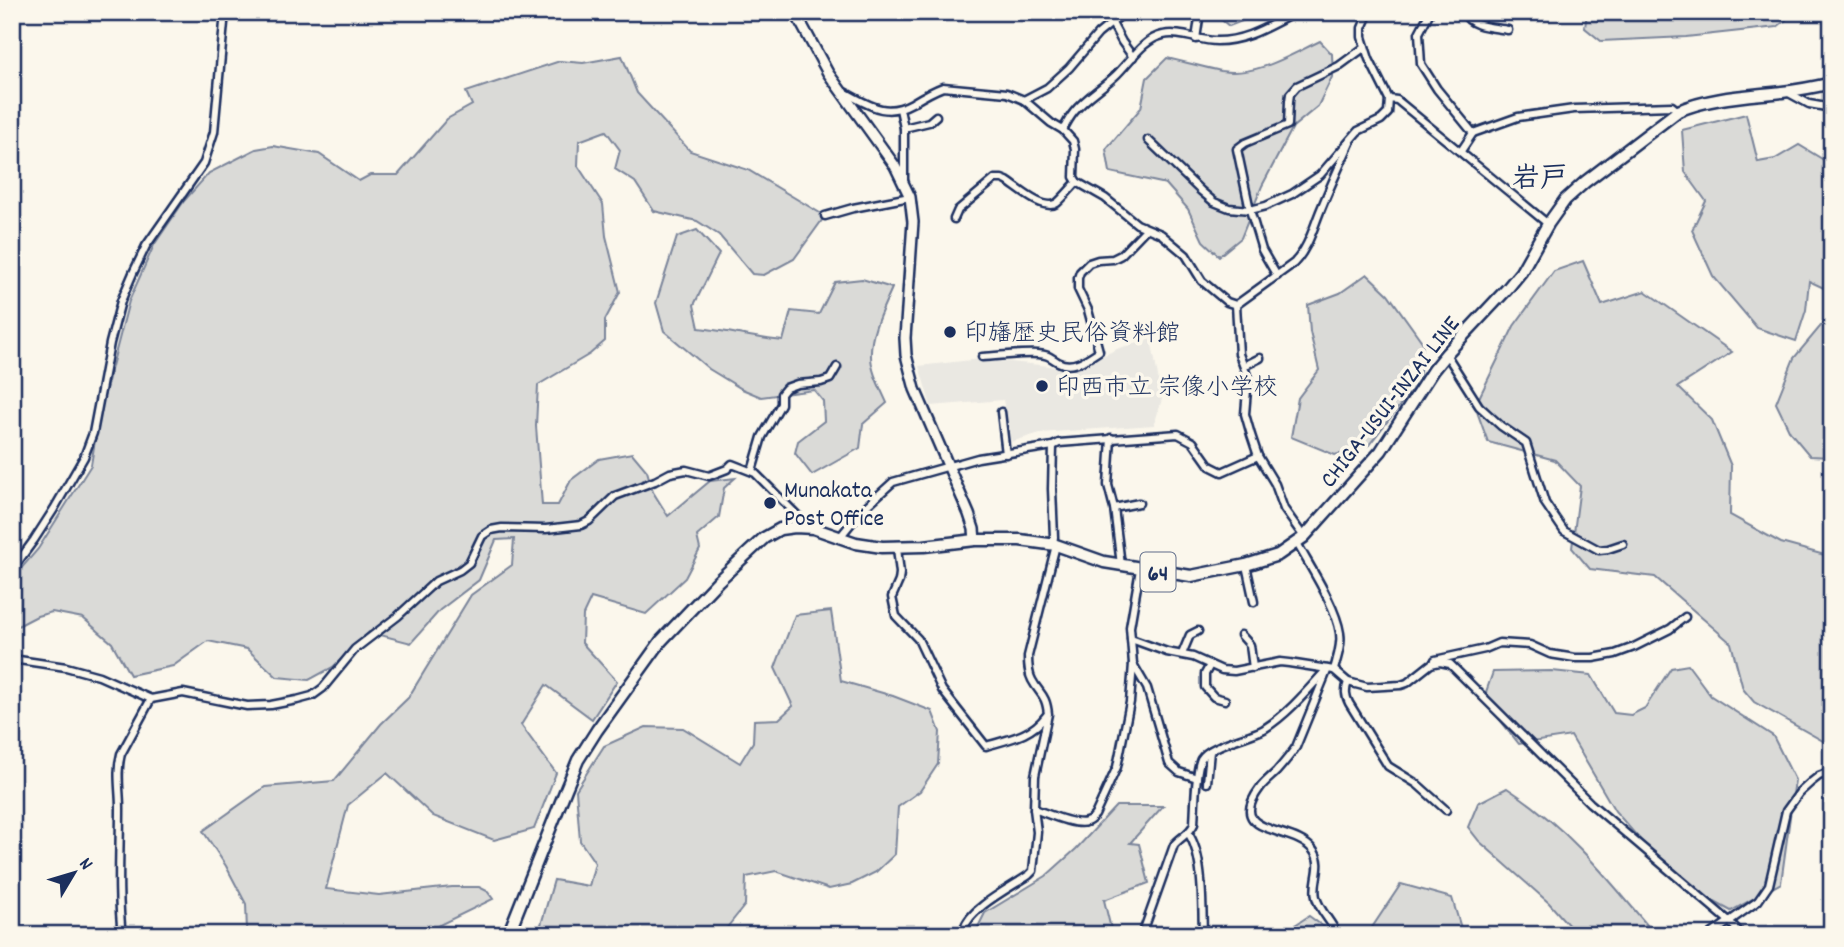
<svg xmlns="http://www.w3.org/2000/svg" width="1844" height="947" viewBox="0 0 1844 947" font-family="Dekko,'Klee One',sans-serif">
<style>
.built{fill:#eae8e2}
.green{fill:#dadad7;stroke:#7a849a;stroke-width:2}
.lines{fill:none;stroke-linecap:round;stroke-linejoin:round}
.street-casing{stroke:#1b2f5e;stroke-width:11}
.secondary-casing{stroke:#1b2f5e;stroke-width:14}
.primary-casing{stroke:#1b2f5e;stroke-width:15}
.street{stroke:#fbf7ec;stroke-width:6}
.secondary{stroke:#fbf7ec;stroke-width:9}
.primary{stroke:#fbf7ec;stroke-width:10}
.poi-dot{fill:#1b2f5e;stroke:#fbf7ec;stroke-width:2.5}
.labels{text-anchor:middle;stroke-width:7;stroke-linejoin:round;paint-order:stroke}
.shield{fill:#fbf7ec;stroke:#5e6b89;stroke-width:2}
.shield-label{font-size:23px;font-weight:bold;fill:#1b2f5e}
.poi-label{font-size:24px;fill:#1b2f5e;stroke:#fbf7ec;text-anchor:start}
.street-label{font-size:24px;fill:#1b2f5e;stroke:#fbf7ec}
.quarter-label{font-size:28px;font-weight:bold;fill:#1b2f5e;stroke:#fbf7ec}
</style>
<rect width="100%" height="100%" fill="#fbf7ec"/>
<filter id="ink" filterUnits="userSpaceOnUse"><feTurbulence type="fractalNoise" baseFrequency=".0143" numOctaves="2"/><feDisplacementMap in="SourceGraphic" scale="14" xChannelSelector="R" yChannelSelector="G"/><feConvolveMatrix kernelMatrix="1 2 1 2 8 2 1 2 1" color-interpolation-filters="sRGB"/></filter>
<g filter="url(#ink)">
<path class="built" d="M1151 339 1162 399 1154 425 1040 433 1011 442 1003 400 931 406 919 366 980 359 1050 366 1070 372 1119 348Z"/>
<g class="green">
<path d="M1212 12H1265L1229 26Z"/>
<path d="M1587 12H1796L1777 27 1686 37 1601 41 1585 28Z"/>
<path d="M1320 41 1332 54 1333 75 1318 106 1293 127 1262 186 1241 238 1219 256 1203 241 1188 209 1166 184 1110 172 1106 149 1141 108 1147 78 1167 58C1185 62 1203 67 1221 71 1256 77 1290 55 1320 41Z"/>
<path d="M622 56 637 93 690 151 748 170 825 216 794 259 764 275 752 274 719 235 697 221 654 211 635 182 615 169 620 150 606 131 579 141 578 166 603 204 606 236 620 292 605 320V341L590 354 538 385 536 426 542 505H558L571 480 599 459 632 453 647 471 653 492 668 516 710 481 735 478 724 488 719 517 697 536 700 549 685 578 646 614 591 598 583 615 582 643 617 681 592 719 546 685 521 725 556 773 534 829 494 840 433 816 387 773 348 805 326 889 379 895 452 887H479L487 891 493 899 419 935H242L247 932 246 904 226 866 203 831 265 787 334 781 381 724 408 698 471 595 512 565 514 539 496 540 479 580 440 610 411 643 369 632 333 667 309 680 277 677 247 649 208 641 173 666 130 675 112 643 83 618 52 612 37 616 12 629V579L38 549 91 465 99 416 129 301 154 245 184 201 209 173 256 149 273 146 319 154 359 181 370 175H398L447 119 472 105 466 92 560 61 583 63Z"/>
<path d="M1746 114 1758 162 1775 159 1799 145 1832 165V457L1810 456 1790 432 1776 403 1794 358 1830 315 1826 289 1809 281 1806 310 1796 341 1757 328 1713 276 1692 230 1706 201 1685 172 1682 130Z"/>
<path d="M697 230 719 254 694 305 699 328C728 331 755 338 783 341L791 311 819 314 835 282 862 279 892 288C883 309 870 332 871 356 871 372 881 389 887 403L863 424 860 448 812 475 795 453 798 441 824 421 823 401 814 390 761 397 742 389 709 369 664 331 656 303 677 237Z"/>
<path d="M1583 261 1602 305 1645 291 1732 352 1678 387 1712 420 1731 466 1730 515 1781 543 1832 557V746L1754 702 1743 689 1731 643 1655 577 1590 569 1572 548 1580 486 1555 460 1488 442 1475 406 1514 326 1554 271Z"/>
<path d="M1367 274 1388 294 1423 343 1419 381 1369 445 1335 455 1291 437 1298 398 1319 370 1310 332 1308 305 1340 293Z"/>
<path d="M831 611 841 681 893 696 932 711 940 732 938 764 920 791 898 807 895 854 876 872 852 884 829 889 776 871 746 877 745 905 721 935H538L554 880 589 886 595 863 580 841 576 790 604 746 646 727 683 728 740 763 753 742 754 720 779 719 793 706 775 668 795 615Z"/>
<path d="M1688 665 1711 696 1773 736 1795 780 1781 883 1731 911 1700 894 1656 858 1615 811 1571 736 1519 744 1493 711 1486 692 1493 672 1552 671 1591 675 1614 713 1631 715 1645 708 1671 668Z"/>
<path d="M1507 788C1567 827 1607 877 1652 931L1653 935H1577L1549 903 1479 841 1468 827 1478 803Z"/>
<path d="M1116 806H1163L1130 843 1139 844 1149 883 1104 900 1111 929 1105 935H978L976 931 985 913 1046 876 1076 849Z"/>
<path d="M1401 884 1452 898 1463 935H1367Z"/>
<path d="M1309 916 1324 927V935H1236V933L1281 934Z"/>
</g>
<g class="lines">
<defs>
<g id="street">
<path d="M1106 12 1122 42 1133 57"/>
<path d="M1430 12 1419 33 1421 64 1437 89 1473 133 1461 151"/>
<path d="M1463 12C1471 28 1492 27 1508 30"/>
<path d="M1196 39 1200 12"/>
<path d="M844 92C869 105 885 118 912 103 922 97 932 91 943 87L1007 93 1024 100 1051 123 1063 130 1073 141 1075 149 1074 177 1077 182 1105 198 1137 224 1161 234 1186 255 1202 281 1227 302 1236 305"/>
<path d="M1787 92 1809 104 1832 108"/>
<path d="M1389 99 1397 100 1548 224"/>
<path d="M1024 100 1047 88 1069 68 1098 34 1125 12"/>
<path d="M900 109 904 128V181"/>
<path d="M904 128 929 122 936 116"/>
<path d="M1063 130C1066 124 1070 117 1074 112 1085 98 1102 88 1115 76 1129 63 1143 39 1163 35 1180 31 1199 41 1217 41 1248 41 1271 24 1297 12"/>
<path d="M1473 133 1518 117 1574 109 1672 106 1678 111"/>
<path d="M1148 140 1201 191 1214 202 1229 208 1250 210 1266 206 1292 194 1320 175 1358 131 1381 120 1388 113 1389 99 1369 59 1362 37V28L1369 12"/>
<path d="M825 216 853 208 910 197"/>
<path d="M954 219 958 210 995 179H1002L1007 181C1018 188 1044 212 1057 203 1064 197 1071 188 1077 182"/>
<path d="M1277 276 1262 250 1250 210 1237 149 1245 143 1288 125 1289 101 1290 94 1297 86 1339 66 1365 47"/>
<path d="M1236 305 1239 354 1248 378 1245 414 1251 435 1258 456 1275 484 1284 509 1304 537"/>
<path d="M1236 305 1294 263C1309 247 1313 228 1321 209 1330 187 1340 165 1350 143"/>
<path d="M1446 354 1479 406 1501 426 1526 443 1545 503 1564 531 1599 550 1608 549 1623 544"/>
<path d="M982 357C1001 356 1020 353 1038 354 1050 355 1049 357 1058 362 1072 370 1087 359 1099 351L1088 310 1078 289V278L1080 272 1089 263 1098 260 1113 259 1121 255 1146 229"/>
<path d="M1244 366 1260 358"/>
<path d="M1001 412 1006 454"/>
<path d="M1111 438 1108 485 1114 508 1121 565"/>
<path d="M1053 446 1052 489 1054 537 1053 545"/>
<path d="M752 471 762 437 781 404V394L786 388 797 384 821 382 830 379 837 367"/>
<path d="M1114 508 1139 503"/>
<path d="M840 537 862 510 893 482 978 458 1053 446 1059 443 1178 434 1193 442 1210 466 1222 472 1258 456"/>
<path d="M1297 543C1310 567 1336 606 1340 633 1342 645 1337 658 1334 670"/>
<path d="M897 548 900 573 899 581 892 597 896 616 918 639 942 690 986 746C1009 739 1031 736 1046 716"/>
<path d="M1246 565 1254 602"/>
<path d="M12 570 34 540 54 509 84 457 93 433 110 343 121 301 133 273 146 246 204 163 214 132 225 12"/>
<path d="M1241 635 1250 645 1253 668"/>
<path d="M1131 639 1167 652 1193 657 1222 670 1234 671 1280 662 1289 663 1334 670 1348 682 1367 687 1401 685 1407 683 1431 664 1440 662 1450 664 1590 803 1729 921 1742 935"/>
<path d="M1182 654 1190 635 1198 631"/>
<path d="M12 659 66 667 99 676 151 699 183 693 247 706 271 705 297 700 312 696 323 688 355 649 398 616 436 581 460 570 469 563 482 536 491 530 502 528 546 529 581 525 589 521 615 496 655 481 670 473 686 470 709 476 727 469 732 464 755 473 797 515 812 527"/>
<path d="M1435 660 1485 649 1499 643 1530 645 1550 654 1575 658H1593L1615 654 1634 647 1670 629 1685 617"/>
<path d="M1133 664 1147 688 1169 763 1179 772 1197 778"/>
<path d="M1210 665 1205 674V687L1214 697 1225 700"/>
<path d="M1327 671 1296 747C1290 756 1283 764 1276 772 1271 777 1264 782 1260 788 1224 836 1294 825 1313 850 1325 865 1312 881 1316 897 1319 911 1332 921 1337 935"/>
<path d="M1348 682C1345 690 1345 695 1349 703L1388 766 1417 784 1446 810"/>
<path d="M1207 783 1210 751"/>
<path d="M1034 809C1046 813 1075 826 1086 822 1091 821 1092 818 1095 815L1117 767 1130 702 1133 664 1130 627 1140 569"/>
<path d="M1188 833C1204 855 1202 907 1203 935"/>
<path d="M122 935C117 892 120 851 120 808 120 790 116 772 121 754L151 699"/>
<path d="M966 935 964 929C969 908 1012 887 1029 875L1033 871 1037 832 1034 809 1035 776 1048 714C1046 694 1040 695 1032 680 1028 673 1028 664 1028 656L1056 545"/>
<path d="M1142 935 1174 845C1180 837 1190 834 1194 824 1195 809 1195 771 1201 759 1210 744 1248 738 1264 729 1288 714 1308 690 1327 669"/>
<path d="M1710 935 1758 901 1769 885 1786 811 1799 793 1810 783 1819 776 1832 771"/>
</g>
<path id="secondary" d="M795 12 828 73 895 166 910 197 913 222 905 338 906 355 915 389 969 514 974 529 975 540"/>
<path id="primary" d="M508 935 566 789 578 760 597 730 661 641 718 581 764 538 780 529 795 527 813 528 856 543 882 547 924 546 975 540H1020L1056 545 1104 562 1191 576 1246 565 1278 555 1304 537 1381 451 1433 370 1446 354 1507 289 1521 272 1548 224 1565 200 1585 182 1678 111C1711 97 1747 96 1782 92 1799 90 1815 87 1832 83"/>
</defs>
<use href="#street" class="street-casing"/>
<use href="#secondary" class="secondary-casing"/>
<use href="#primary" class="primary-casing"/>
<use href="#street" class="street"/>
<use href="#secondary" class="secondary"/>
<use href="#primary" class="primary"/>
</g>
</g>
<g class="poi-dot">
<circle cx="950" cy="332" r="7"/>
<circle cx="1042" cy="386" r="7"/>
<circle cx="770" cy="503" r="7"/>
</g>
<g class="labels">
<rect class="shield" x="1140.5" y="552.5" width="35" height="39" rx="5"/>
<g class="shield-label">
<text x="1158" y="580">64</text>
</g>
<g class="poi-label">
<text x="964" y="340">印旛歴史民俗資料館</text>
<text x="1056" y="394">印西市立 宗像小学校</text>
<text x="784" y="497">Munakata<tspan x="784" dy="28">Post Office</tspan></text>
</g>
<g class="street-label">
<text transform="translate(1389 401) rotate(-52)" y="8">CHIGA-USUI-INZAI LINE</text>
</g>
<g class="quarter-label">
<text x="1540" y="186">岩戸</text>
</g>
</g>
<rect width="1844" height="947" fill="none" stroke="#fbf7ec" stroke-width="42"/>
<rect x="21" y="21" width="1802" height="905" fill="none" stroke="#1b2f5e" stroke-width="2.5" filter="url(#ink)"/>
<g transform="translate(74 873) rotate(52)" stroke="#fbf7ec" stroke-width="5" paint-order="stroke">
<path d="M0-5L12 26L0 18L-12 26Z" fill="#1b2f5e"/>
<text y="-10" font-size="19" font-weight="bold" text-anchor="middle" fill="#1b2f5e">N</text>
</g>
</svg>
